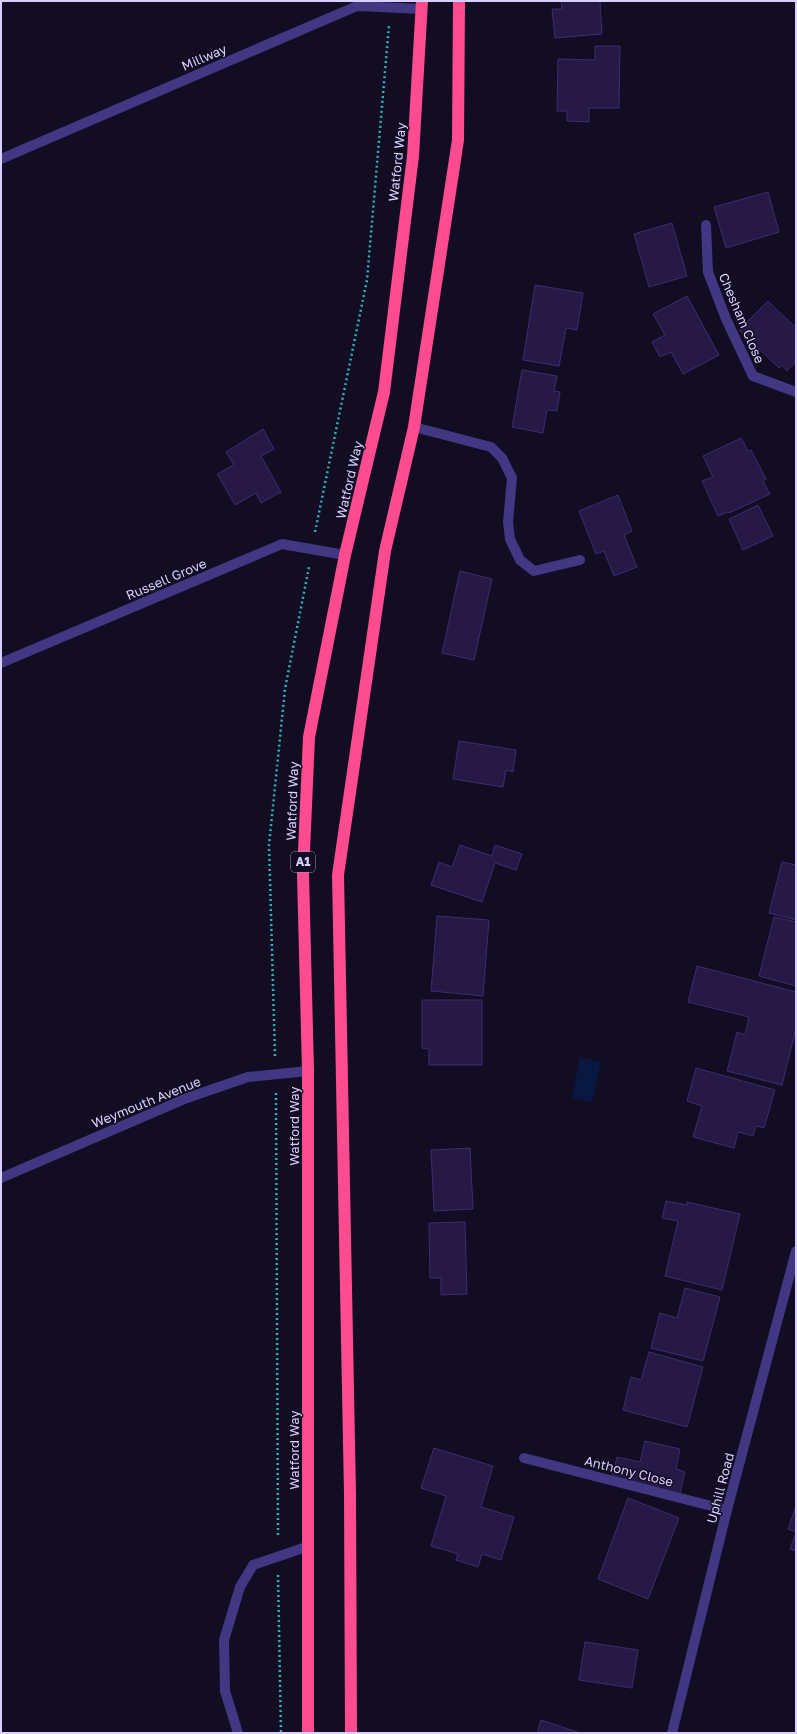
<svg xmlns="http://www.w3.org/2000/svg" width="797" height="1734" viewBox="0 0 797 1734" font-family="'Golos Text',sans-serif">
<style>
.water{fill:#081841}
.building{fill:#261945;stroke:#3f2a71}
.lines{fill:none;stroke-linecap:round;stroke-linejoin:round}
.path{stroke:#2cb3b7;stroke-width:2.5;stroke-dasharray:2 3;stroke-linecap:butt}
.lane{stroke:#413783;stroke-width:10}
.street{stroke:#413783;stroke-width:10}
.highway{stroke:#ff4b90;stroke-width:12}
.labels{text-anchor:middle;stroke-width:3;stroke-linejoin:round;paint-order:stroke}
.shield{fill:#130d23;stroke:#9e96bd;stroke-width:1}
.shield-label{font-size:12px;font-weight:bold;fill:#d9d0ff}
.street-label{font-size:13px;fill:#d9d0ff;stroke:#130d23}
</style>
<rect width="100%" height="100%" fill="#130d23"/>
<path class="water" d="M580 1057 601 1062 592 1102 572 1098Z"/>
<g class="building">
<path d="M561 1H600L602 34 555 38 552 9H562Z"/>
<path d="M595 46H620L619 108H589V122L567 121V111H557L558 59 595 60Z"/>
<path d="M768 192 779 232 726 248 714 207Z"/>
<path d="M672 223 687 276 649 287 634 234Z"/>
<path d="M535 285 583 293 577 330 566 328 559 366 523 360Z"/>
<path d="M687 296 719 355 683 374 671 352 660 357 652 342 665 335 653 314Z"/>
<path d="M768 301 796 328V361L787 371 782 365 779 368 739 330Z"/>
<path d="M522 370 557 376 554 391 560 392 557 411 547 410 543 433 512 427Z"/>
<path d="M263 429 274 449 261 456 281 492 261 503 256 493 235 505 217 474 234 465 226 452Z"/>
<path d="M741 438 748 451 751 450 766 479 763 481 770 494 729 513 728 512 718 516 702 481 713 477 703 456Z"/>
<path d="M618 495 632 531 624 535 637 567 614 576 604 551 596 554 579 511Z"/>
<path d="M758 505 773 536 743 550 729 519Z"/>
<path d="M460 571 492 579 474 660 442 653Z"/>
<path d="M459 741 516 750 513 772 506 770 503 787 453 779Z"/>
<path d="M460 845 492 856 495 845 522 854 516 870 495 863 482 902 431 885 439 862 452 867Z"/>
<path d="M782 862 796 865V920L769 913Z"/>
<path d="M437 916 489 920 483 996 431 991Z"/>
<path d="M774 917 796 922V986L759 976Z"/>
<path d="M697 966 796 992V1029L782 1085 727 1071 737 1032 745 1035 749 1017 688 1002Z"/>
<path d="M422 1000H482V1065H429V1049L422 1048Z"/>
<path d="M696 1068 775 1090 764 1128 756 1126 753 1136 738 1132 734 1148 693 1137 702 1106 687 1101Z"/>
<path d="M470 1148 473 1209 434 1211 431 1150Z"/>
<path d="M666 1201 687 1205V1202L740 1214 722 1290 665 1276 678 1221 662 1218Z"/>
<path d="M465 1222 467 1294 441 1295V1278H430L429 1223Z"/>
<path d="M685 1288 720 1297 703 1361 651 1348 660 1313 677 1318Z"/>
<path d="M649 1352 703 1367 687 1427 623 1410 631 1377 641 1380Z"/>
<path d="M645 1441 680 1449 676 1469 685 1472 680 1494 612 1478 617 1457 640 1462Z"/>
<path d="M434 1448 493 1466 481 1507 514 1517 501 1560 482 1554 478 1567 456 1560 458 1554 431 1546 446 1496 421 1488Z"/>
<path d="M628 1498 679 1518 648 1599 598 1579Z"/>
<path d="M796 1506V1532L788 1529Z"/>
<path d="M796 1532V1551L790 1549Z"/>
<path d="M585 1642 638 1650 632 1688 579 1680Z"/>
<path d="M541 1720 580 1733H537Z"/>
</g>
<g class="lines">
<g class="path">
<path d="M315 532 367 280 389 25"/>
<path d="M275 1056 269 845 285 689 309 567"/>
<path d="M276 1093 278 1536"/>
<path d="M278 1575 281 1733"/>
</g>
<g class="lane">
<path d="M706 225 708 272 726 319 753 376 796 392"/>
<path d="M414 427 491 447 502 458 512 478 508 522 510 539 520 560 534 571 580 560"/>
</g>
<g class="street">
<path d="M1 159 357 6 422 9"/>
<path d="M1 663 282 544 345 555"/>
<path d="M1 1178 187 1098 248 1077 308 1071"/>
<path d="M524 1458 727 1510"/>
<path d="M238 1733 225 1691 224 1640 240 1587 253 1565 309 1546"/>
<path d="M672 1733 727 1510 796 1251"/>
</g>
<g class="highway">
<path d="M308 1733V1071L303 874 309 737 345 555 384 392 413 156 422 1"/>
<path d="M351 1733 350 1494 338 875 385 551 414 427 458 140 459 1"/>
</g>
</g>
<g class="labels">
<rect class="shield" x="291" y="852" width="24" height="20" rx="3"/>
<g class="shield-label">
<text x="303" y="866">A1</text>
</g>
<g class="street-label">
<text transform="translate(204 57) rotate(-23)" y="5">Millway</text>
<text transform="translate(397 162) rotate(-84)" y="5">Watford Way</text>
<text transform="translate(742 318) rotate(67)" y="5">Chesham Close</text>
<text transform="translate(349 480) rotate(-77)" y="5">Watford Way</text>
<text transform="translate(166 579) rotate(-23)" y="5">Russell Grove</text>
<text transform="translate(292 801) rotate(-88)" y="5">Watford Way</text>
<text transform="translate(146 1102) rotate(-22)" y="5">Weymouth Avenue</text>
<text transform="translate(294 1126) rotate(-90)" y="5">Watford Way</text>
<text transform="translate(294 1450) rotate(-90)" y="5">Watford Way</text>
<text transform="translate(629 1471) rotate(14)" y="5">Anthony Close</text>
<text transform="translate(720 1488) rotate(-75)" y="5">Uphill Road</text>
</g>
</g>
<rect width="797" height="1734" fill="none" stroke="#d9d0ff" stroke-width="4"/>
</svg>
